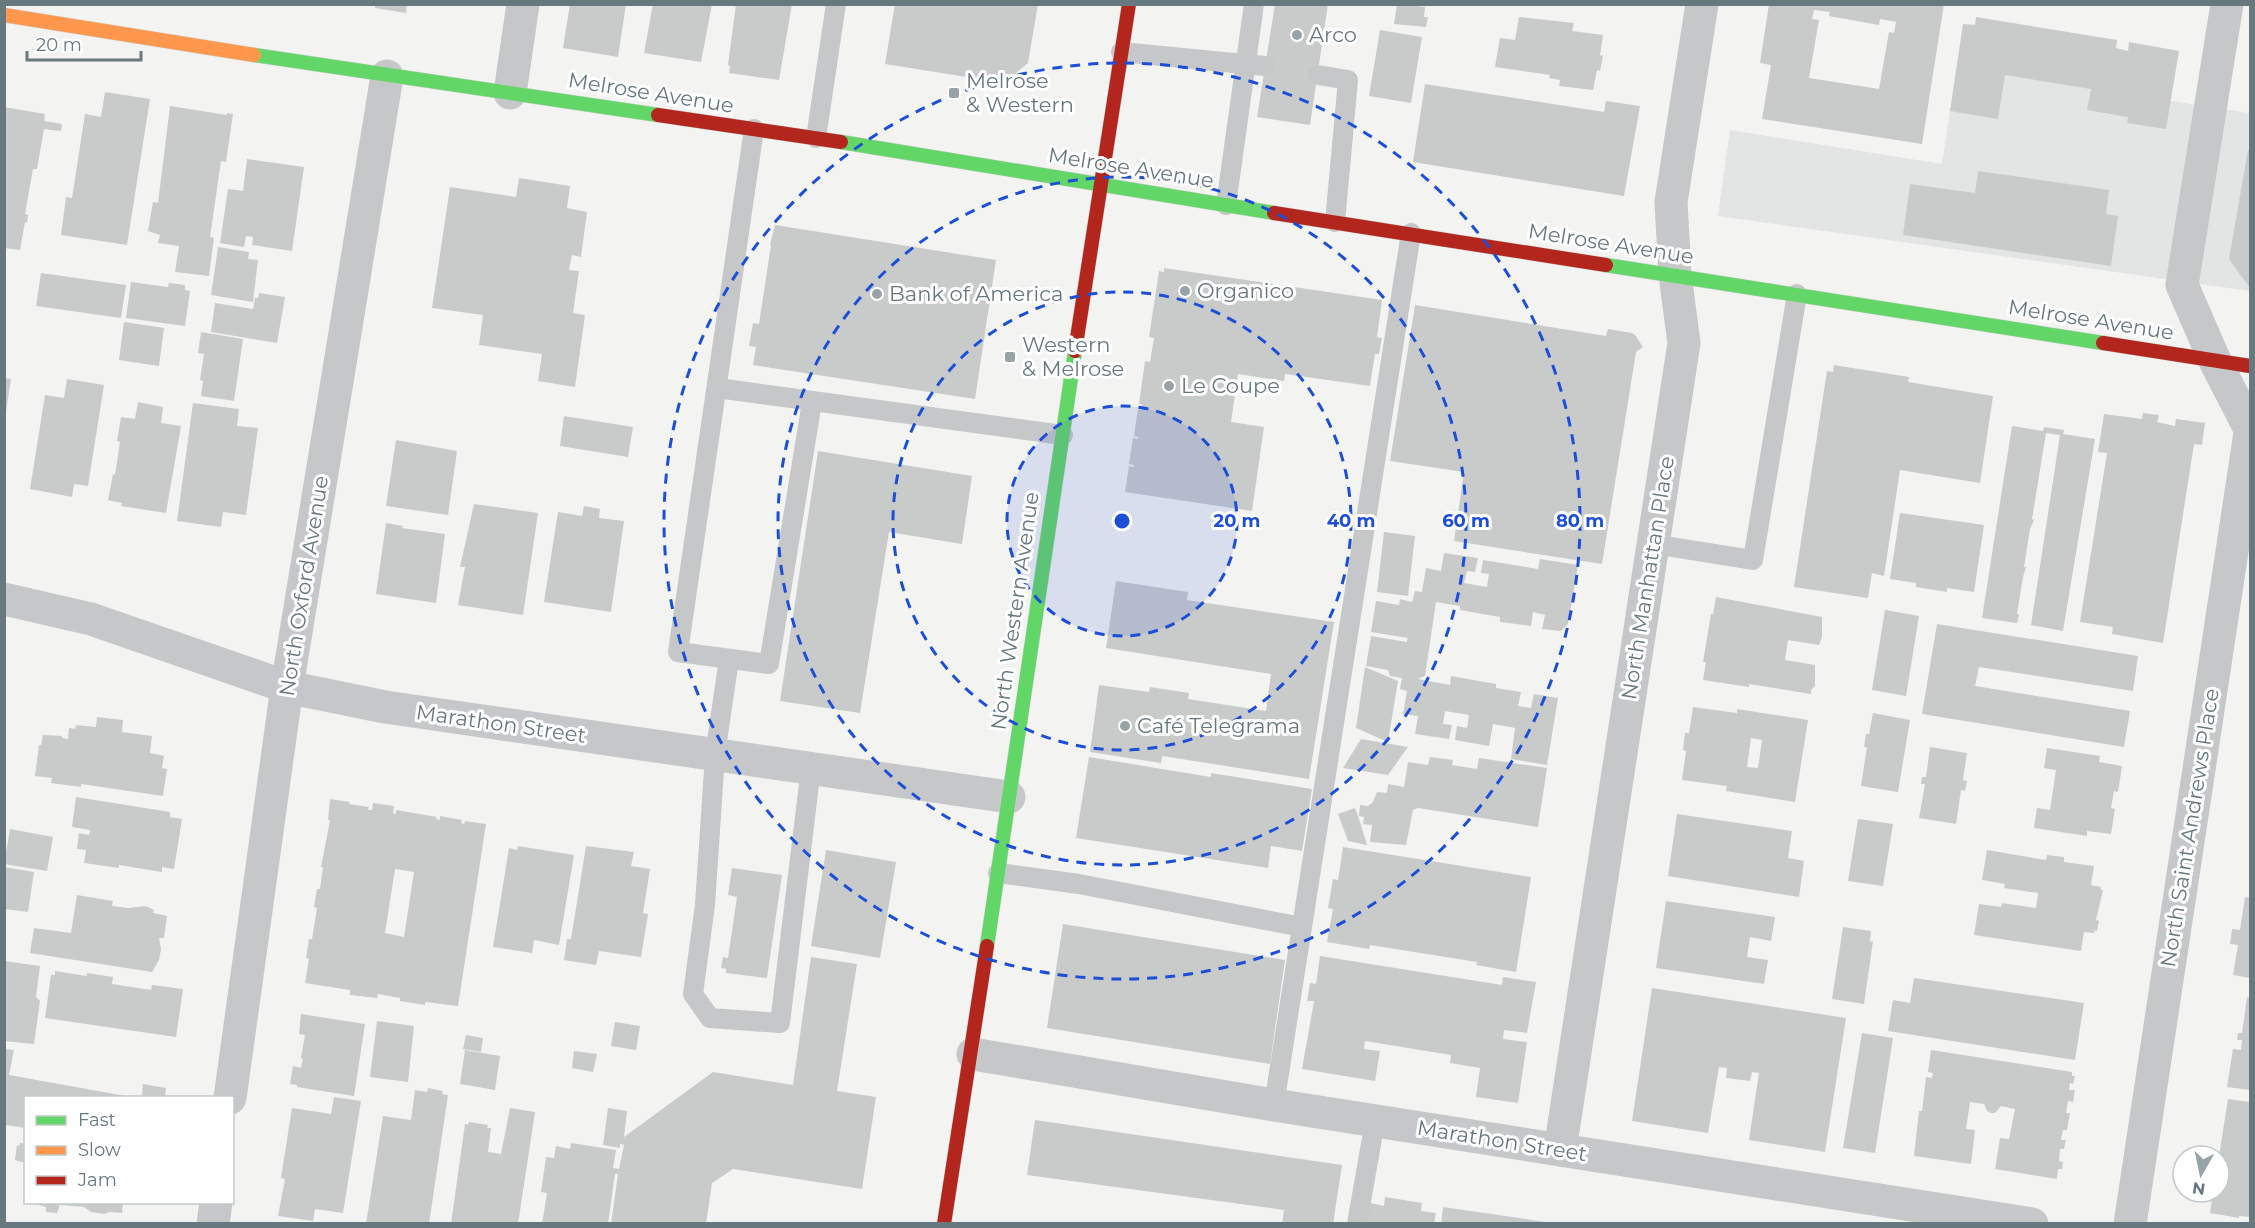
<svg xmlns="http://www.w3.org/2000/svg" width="2255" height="1228" viewBox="0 0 2255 1228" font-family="Montserrat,sans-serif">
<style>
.built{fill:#e3e4e4}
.building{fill:#c9cbcb;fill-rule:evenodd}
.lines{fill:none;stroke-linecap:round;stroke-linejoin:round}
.fast-casing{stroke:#cfd0cf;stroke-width:15}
.slow-casing{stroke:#cfd0cf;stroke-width:15}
.jam-casing{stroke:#cfd0cf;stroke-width:15}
.lane{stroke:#c5c7c8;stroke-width:20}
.street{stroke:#c5c7c8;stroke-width:33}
.fast{stroke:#63d668;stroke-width:14}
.slow{stroke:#ff974d;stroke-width:14}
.jam{stroke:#b3261e;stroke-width:14}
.ring{fill:none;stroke:#1d4ed8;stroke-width:3;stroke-dasharray:10 8}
.poi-dot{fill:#98a3a7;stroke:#fff;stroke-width:2}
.labels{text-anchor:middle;stroke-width:6;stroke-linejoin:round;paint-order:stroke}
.poi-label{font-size:21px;fill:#67787e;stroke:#fff;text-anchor:start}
.street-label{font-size:21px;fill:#67787e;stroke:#fff}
.centre{fill:#1d4ed8;stroke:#fff;stroke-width:3}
.ring-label{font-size:18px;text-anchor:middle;font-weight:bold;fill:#1d4ed8;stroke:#fff;stroke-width:6;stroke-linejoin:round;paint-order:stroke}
</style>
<rect width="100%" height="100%" fill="#f3f3f2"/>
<path class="built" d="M2005 75 2249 113 2250 109V291L1718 216 1730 130 1942 164 1950 111Z"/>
<g class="building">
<path d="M376 4H407L406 13 375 8Z"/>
<path d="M570 4H626L618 57 563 48Z"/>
<path d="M653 4H712L701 62 644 53Z"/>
<path d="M736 4H792L779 80 729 73 730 66 728 65Z"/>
<path d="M895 4H1038L1028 63 1004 83 885 64Z"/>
<path d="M1275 4H1328L1310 125 1257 117Z"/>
<path d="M1397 4 1425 7 1424 17H1428L1426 27 1394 24Z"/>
<path d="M1769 4H1944L1922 144 1762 119 1771 65 1760 63ZM1814 10 1830 12 1829 16 1879 25 1880 19 1896 22 1894 33 1889 32 1879 89 1809 78 1819 20 1812 19Z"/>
<path d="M1519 17 1574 23 1572 31 1603 35 1600 55 1603 56 1600 71 1597 70 1593 90 1559 86 1560 80 1549 78 1550 75 1495 67 1500 38 1515 40Z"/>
<path d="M1976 17 2117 40 2116 48 2128 51 2129 42 2179 51 2166 129 2127 123 2128 117 2087 110 2091 89 2005 75 1998 119 1950 111 1963 24 1975 25Z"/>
<path d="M1380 30 1422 37 1411 103 1369 96Z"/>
<path d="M1425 84 1604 112 1606 101 1640 106 1624 196 1413 162Z"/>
<path d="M105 92 150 99 127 245 61 235 66 197 72 198 85 114 101 117Z"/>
<path d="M170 106 227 115V113L233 114 226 162 221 161 210 237 214 238 209 276 175 272 179 246 158 243 160 235 148 231 153 202 158 203Z"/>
<path d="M4 107 45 114 44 121 62 124 61 131 44 129 37 169H33L25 214 28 215 27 223 25 222 20 250 4 248Z"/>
<path d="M2248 150 2250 151V288L2229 259Z"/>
<path d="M247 159 304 167 292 251 252 245 253 237 246 236 244 247 220 243 228 189 243 191Z"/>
<path d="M1978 171 2109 190 2106 214 2118 216 2111 266 1903 235 1910 184 1975 193Z"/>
<path d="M519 178 570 186 567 208 587 212 581 257 572 255 569 270 579 271 573 313 585 315 575 387 538 381 542 354 479 345 483 315 432 308 450 187 516 197Z"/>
<path d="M775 225 996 260 975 399 753 365 756 347 749 346 753 323 759 324 771 245H770Z"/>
<path d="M218 247 249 252 248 259 258 260 253 302 211 295Z"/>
<path d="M1164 268 1382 300 1377 337 1382 338 1379 354H1375L1370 386 1285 374 1284 381 1238 374 1231 422 1264 427 1252 511 1125 492 1129 466 1133 467 1134 465 1129 464 1133 438 1138 439V437L1134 436 1138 409 1141 410 1142 407V404H1139L1145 361 1150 362 1154 338 1149 337 1159 271 1164 272Z"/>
<path d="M41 273 126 285 121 318 36 306Z"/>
<path d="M131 282 168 287 169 283 185 285V290L190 291 185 326 126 318Z"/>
<path d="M259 293 285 297 277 343 211 332 215 303 253 309 255 298H258Z"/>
<path d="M1415 305 1606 336 1608 329 1632 333 1635 335 1643 347 1636 352 1602 564 1454 541 1464 472 1390 461Z"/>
<path d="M124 322 164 328 159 366 119 360Z"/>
<path d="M201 332 243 339 234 401 201 396 203 381 200 380 204 354 198 353Z"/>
<path d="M1834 365 1909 377 1908 382 1993 396 1980 483 1900 470 1884 576 1872 573 1868 598 1794 587 1827 371 1833 372Z"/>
<path d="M4 378 11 379 6 412H4Z"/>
<path d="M67 379 104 385 88 486 74 484 72 497 30 489 45 395 64 398Z"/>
<path d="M138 402 163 407 161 423 181 426 166 513 121 506 122 503 108 500 113 474 115 475 120 442 117 441 121 417 135 419Z"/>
<path d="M193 403 239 409 237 426 258 428 246 515 223 512 221 527 177 521Z"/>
<path d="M2143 413 2159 415 2157 422 2175 426 2176 419 2205 423 2202 445 2194 444 2163 643 2112 634 2113 627 2080 622 2107 453 2098 452 2104 414 2142 419Z"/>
<path d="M564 416 633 427 628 457 560 446Z"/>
<path d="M2012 426 2043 431 2044 427 2064 430 2063 434 2095 439 2063 631 2031 625 2060 435 2046 433 2032 519 2034 520 2030 529 2024 567H2026L2023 577 2017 614 2019 615 2017 623 1982 618Z"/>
<path d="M396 440 457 451 448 515 386 506Z"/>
<path d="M818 451 972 476 962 544 889 532 860 713 780 701Z"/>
<path d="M474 504 538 513 523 615 458 605 465 567H460Z"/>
<path d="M584 506 600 509 599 518 624 521 611 612 544 602 558 512 582 516Z"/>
<path d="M1900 513 1984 525 1974 592 1947 588V592L1916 587V583L1890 579Z"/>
<path d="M386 523 403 526 402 528 445 534 436 603 376 594Z"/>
<path d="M1384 532 1415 536 1408 596 1377 592Z"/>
<path d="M1444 553 1478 558 1475 572 1467 571 1464 583 1487 587 1489 574 1481 573 1483 560 1538 569 1540 559 1578 565 1568 624 1561 631 1542 629 1545 615 1533 612 1531 626 1500 622V617L1460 610V606L1436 602 1425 676 1418 679 1450 685 1451 676 1496 684V688L1521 692 1518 706 1531 708 1534 694 1558 698 1547 765 1511 759 1515 728 1493 724 1489 746 1455 740 1457 726 1467 728 1469 715 1445 711 1443 724 1452 725 1449 739 1415 734 1418 716 1403 714 1407 691 1400 689 1402 678 1390 676 1388 670 1366 666 1371 636 1407 642V640L1408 638 1371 632 1376 601 1399 605 1400 599 1412 602 1415 591 1422 592 1426 568 1441 571Z"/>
<path d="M1116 581 1188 592 1187 600 1334 622 1309 779 1162 756 1161 763 1090 752 1099 685 1149 692 1150 687 1189 693 1188 699 1266 711 1271 674 1106 648Z"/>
<path d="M1716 597 1822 617V637L1819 645 1788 640 1785 660 1815 665V686L1811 690V694L1749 684V687L1703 680 1706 662H1703L1711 614H1713Z"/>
<path d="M1885 610 1919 616 1906 696 1872 690Z"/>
<path d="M1937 624 2138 656 2133 691 1979 667 1975 686 2130 711 2124 747 1922 714Z"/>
<path d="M1365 667 1398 681 1388 742 1356 728Z"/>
<path d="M1693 707 1737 713V709L1808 720 1795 802 1726 791 1727 786 1682 780 1686 751 1683 750 1685 733H1689ZM1751 738 1762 740 1758 768 1747 767Z"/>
<path d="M1873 713 1910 720 1898 792 1861 786 1867 747H1864L1866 734H1869Z"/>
<path d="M97 717 123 720 122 732 152 736 150 753 164 756 162 768 167 769 163 796 81 784V787L51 783 52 778 35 776 39 745H41L43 735 62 736V738L68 739 69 728 75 729 76 725 96 727Z"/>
<path d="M1361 739 1408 747 1388 775 1343 768Z"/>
<path d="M1930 747 1967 753 1963 780 1967 781 1965 791 1961 790 1956 824 1919 818 1925 784H1921L1922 777H1926Z"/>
<path d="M2047 748 2100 756 2099 762 2122 766 2118 792 2114 791 2111 808 2115 809 2111 834 2087 831V836L2034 828 2037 808 2050 810 2056 770 2044 768Z"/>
<path d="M1089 757 1211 777V773L1312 789 1302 851 1271 846 1268 868 1076 838Z"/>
<path d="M1430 757 1453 760 1452 765 1477 769 1479 758 1547 768 1538 827 1418 808 1413 810 1406 845 1370 842 1372 825 1363 824 1364 817 1359 816 1360 805 1368 806 1373 802 1377 792 1387 793 1388 784 1404 787 1408 762 1428 765Z"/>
<path d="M76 797 170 812V817L182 819 174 869 162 867V872L119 865V868L84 863 86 850 77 849 79 833 89 835 90 830 72 827Z"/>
<path d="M330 799 350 802 349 804 369 807 368 810H372L373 803 394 806 393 813 396 814V810L437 817 436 819 440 820V816L462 820 461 823 464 824 465 821 486 824 458 1006 425 1002V1005L400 1001V998L378 994 377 998 350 995V990L305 983 309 959 306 958 309 939H312L317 908 314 907 317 889H320L323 867H321L330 820H328ZM395 869 414 872 404 937 385 933Z"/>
<path d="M1355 808 1360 822 1367 845 1348 841 1338 814Z"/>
<path d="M1677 814 1792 831 1788 858 1804 861 1799 897 1668 876Z"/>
<path d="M1858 819 1893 824 1883 886 1848 881Z"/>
<path d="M10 829 53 837 47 871 4 864Z"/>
<path d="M518 846 574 855 559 945 534 940 532 953 493 947 509 848 517 850Z"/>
<path d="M586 846 634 852 631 866 650 869 643 913 648 914 641 957 599 951 596 965 564 960 567 939H571Z"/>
<path d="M1343 847 1531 877 1516 972 1476 965 1477 962 1370 945 1369 949 1327 942 1333 909 1328 908 1333 879 1338 880Z"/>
<path d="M826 850 896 862 880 958 811 946Z"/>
<path d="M1987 850 2046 860 2047 855 2064 857V862L2094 866 2091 885 2101 887V890H2103L2096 920 2099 921 2097 931 2095 930 2094 933 2084 932 2081 951 1974 935 1979 904 2001 907 2002 903 2036 908 2038 893 2004 888 2005 884 1982 880Z"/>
<path d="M4 867 34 872 28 912 4 909Z"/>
<path d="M732 868 782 875 767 978 726 973V969L721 968 723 957 728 958 737 897 728 895Z"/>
<path d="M77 895 113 901 112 906 128 908 146 906 154 910 153 913 167 916 164 938H159L161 949 159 960 152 972 30 953 34 928 71 933Z"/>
<path d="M2245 897 2250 898V978L2233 975 2238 945 2230 944 2232 929 2240 930Z"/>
<path d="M1666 901 1775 917 1771 941 1750 937 1747 957 1768 960 1764 984 1656 968Z"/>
<path d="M1063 924 1285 960 1270 1064 1047 1028Z"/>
<path d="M1843 927 1871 931 1870 942 1873 941 1864 1004 1832 999Z"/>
<path d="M1320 956 1502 985 1503 977 1536 982 1527 1033 1504 1030 1503 1039 1527 1042 1518 1103 1476 1097 1480 1068 1450 1063 1451 1055 1365 1041 1364 1049 1380 1051 1375 1081 1302 1069 1314 1001H1307L1310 983 1316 984Z"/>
<path d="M811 957 857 964 837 1091 876 1097 862 1189 733 1169 712 1183 706 1224H611L618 1174H615L608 1224H542L547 1193 541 1192 546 1157 554 1158 556 1146 570 1149 571 1143 616 1150 613 1168 619 1169 624 1145 620 1144V1148L603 1145 608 1108 627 1111 624 1137 713 1072 793 1085Z"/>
<path d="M4 961 40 966 36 997 40 1001 34 1044 4 1041Z"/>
<path d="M55 971 87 976V973L113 977 112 984 151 990 152 985 183 989 176 1037 45 1018 51 975H55Z"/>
<path d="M1914 978 2084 1003 2075 1060 1888 1031 1893 1000 1910 1003Z"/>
<path d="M1652 988 1846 1018 1825 1152 1749 1140 1759 1073 1752 1072 1750 1081 1726 1078 1727 1068 1719 1067 1708 1133 1632 1121Z"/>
<path d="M2247 997 2250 998V1090L2227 1087 2233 1049 2241 1050 2242 1040H2237L2238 1033H2242Z"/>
<path d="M301 1014 365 1024 354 1096 297 1087V1085L290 1084 293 1066 301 1068 303 1059 301 1058 305 1035 299 1034Z"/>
<path d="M377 1021 414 1026 408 1082 370 1077Z"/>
<path d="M615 1022 640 1026 636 1050 611 1046Z"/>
<path d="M1862 1033 1893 1038 1875 1153 1843 1148Z"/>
<path d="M466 1035 483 1038 481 1052 463 1049Z"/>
<path d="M5 1049 14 1050 9 1075 137 1098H26V1128L5 1125Z"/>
<path d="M465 1050 500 1056 495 1090 460 1084Z"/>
<path d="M1931 1050 2072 1072V1076H2075L2073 1084 2070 1083 2069 1090H2075L2073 1102 2068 1101 2066 1113H2070L2067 1130H2063L2061 1140H2066L2064 1149H2060L2059 1161 2063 1162 2062 1169H2058L2057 1179 1995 1169 2000 1138 2009 1139 2015 1109 2001 1106 1995 1113H1991L1987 1111 1984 1104 1970 1102 1966 1129 1975 1130 1971 1164 1914 1156 1919 1111H1922L1926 1077 1932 1078 1933 1073 1928 1072Z"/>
<path d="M574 1051 597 1054 593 1072 572 1068Z"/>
<path d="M143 1084 166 1088 165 1098H142Z"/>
<path d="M428 1088 443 1091 442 1094 448 1095 429 1224H366L383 1116 411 1120 415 1090 427 1092Z"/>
<path d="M334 1097 361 1101 343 1213 315 1209 313 1221 278 1216 285 1179 281 1178 292 1108 331 1114Z"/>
<path d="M2228 1099 2250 1102V1217L2239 1216V1218L2210 1213 2213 1192H2219V1156Z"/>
<path d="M510 1108 535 1112 518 1224H451L465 1124 468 1125 469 1122 488 1125 487 1128H491L488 1152 501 1154Z"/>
<path d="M1035 1120 1342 1165 1333 1224H1282L1284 1210 1027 1175Z"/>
<path d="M20 1143 26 1144V1163L15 1160 17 1145 19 1146Z"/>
<path d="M1385 1197 1422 1203 1421 1211 1436 1213 1434 1224H1367L1370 1203 1384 1206Z"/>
<path d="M28 1202H123L122 1213 110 1212 104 1214 91 1212 84 1207 60 1205 57 1213 46 1212V1207Z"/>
<path d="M1443 1207 1546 1222V1224H1441Z"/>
</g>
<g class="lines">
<defs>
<g id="fast">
<path d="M254 55 658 115"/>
<path d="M841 142 1274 213"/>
<path d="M1606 265 2103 343"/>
<path d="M987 946 1075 351"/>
</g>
<path id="slow" d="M4 15 254 55"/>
<g id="jam">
<path d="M658 115 841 142"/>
<path d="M1274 213 1606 265"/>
<path d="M2103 343 2250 366"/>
<path d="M1075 351 1129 4"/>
<path d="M944 1224 987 946"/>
</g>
</defs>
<use href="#fast" class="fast-casing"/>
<use href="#slow" class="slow-casing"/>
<use href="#jam" class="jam-casing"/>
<g class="lane">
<path d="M1121 52 1265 66"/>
<path d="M1318 75 1348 80 1335 222"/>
<path d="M754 129 678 652 769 664 812 402"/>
<path d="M816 138 836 4"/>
<path d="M1226 205 1254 4"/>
<path d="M717 388 1063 435"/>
<path d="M1653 544 1753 560 1797 294"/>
<path d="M729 659 715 755 705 905 693 994 710 1018 780 1023 811 768"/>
<path d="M998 873 1079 884 1302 927"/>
<path d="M1274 1105 1411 233"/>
<path d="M1357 1224 1375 1121"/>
</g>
<g class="street">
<path d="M2227 4 2182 285 2215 361 2250 429"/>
<path d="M510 93 523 4"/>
<path d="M4 599 91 619 287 687 385 707 1009 797"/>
<path d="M973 1054 1274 1105 2032 1224"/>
<path d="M230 1098 287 687 387 76"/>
<path d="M1560 1150 1684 343 1675 275 1671 202 1702 4"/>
<path d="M213 1224 216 1202"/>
<path d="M2130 1224 2250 433"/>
</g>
<use href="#fast" class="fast"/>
<use href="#slow" class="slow"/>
<use href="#jam" class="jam"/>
</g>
<circle cx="1122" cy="521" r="115" fill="#1d4ed8" fill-opacity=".12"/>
<g class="ring">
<circle cx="1122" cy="521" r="115"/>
<circle cx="1122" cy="521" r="229"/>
<circle cx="1122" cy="521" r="344"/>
<circle cx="1122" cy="521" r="458"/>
</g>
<g class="poi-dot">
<circle cx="1297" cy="35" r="6"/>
<rect x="948" y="87" width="12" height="12" rx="3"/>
<circle cx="1185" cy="291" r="6"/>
<circle cx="877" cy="294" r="6"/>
<rect x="1004" y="351" width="12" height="12" rx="3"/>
<circle cx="1169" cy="386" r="6"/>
<circle cx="1125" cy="726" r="6"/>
</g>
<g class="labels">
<g class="poi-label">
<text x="1309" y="42">Arco</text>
<text x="966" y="88">Melrose<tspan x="966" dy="24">&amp; Western</tspan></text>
<text x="1197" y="298">Organico</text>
<text x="889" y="301">Bank of America</text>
<text x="1022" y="352">Western<tspan x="1022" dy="24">&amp; Melrose</tspan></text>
<text x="1181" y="393">Le Coupe</text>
<text x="1137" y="733">Café Telegrama</text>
</g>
<g class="street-label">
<text transform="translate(651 93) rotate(9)" y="7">Melrose Avenue</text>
<text transform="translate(1131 168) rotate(9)" y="7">Melrose Avenue</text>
<text transform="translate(1611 244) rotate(9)" y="7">Melrose Avenue</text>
<text transform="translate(2091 320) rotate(9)" y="7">Melrose Avenue</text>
<text transform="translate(1648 578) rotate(-81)" y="7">North Manhattan Place</text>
<text transform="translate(304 586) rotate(-81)" y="7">North Oxford Avenue</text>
<text transform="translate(1015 611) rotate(-82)" y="7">North Western Avenue</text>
<text transform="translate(501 724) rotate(8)" y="7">Marathon Street</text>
<text transform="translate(2190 828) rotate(-81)" y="7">North Saint Andrews Place</text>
<text transform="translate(1502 1141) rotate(9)" y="7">Marathon Street</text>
</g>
</g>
<circle cx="1122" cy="521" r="9" class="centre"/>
<g class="ring-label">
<text x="1237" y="527">20 m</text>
<text x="1351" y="527">40 m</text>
<text x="1466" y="527">60 m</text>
<text x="1580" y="527">80 m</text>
</g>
<rect width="2255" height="1228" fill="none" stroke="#67787e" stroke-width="12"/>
<rect x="24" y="1096" width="210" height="108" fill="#ffffff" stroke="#c2c9cb" stroke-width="1.5"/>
<rect x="36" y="1116" width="30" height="9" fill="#63d668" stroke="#c2c9cb" stroke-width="1.5"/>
<text x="78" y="1126" font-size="18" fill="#67787e">Fast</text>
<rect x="36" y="1146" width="30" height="9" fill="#ff974d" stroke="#c2c9cb" stroke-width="1.5"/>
<text x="78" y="1156" font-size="18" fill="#67787e">Slow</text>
<rect x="36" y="1176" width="30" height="9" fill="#b3261e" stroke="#c2c9cb" stroke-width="1.5"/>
<text x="78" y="1186" font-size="18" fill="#67787e">Jam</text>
<g transform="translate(2201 1174) rotate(189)"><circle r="28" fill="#ffffff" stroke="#c2c9cb" stroke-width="1.5"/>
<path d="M0-4.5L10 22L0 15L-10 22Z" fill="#98a3a7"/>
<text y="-9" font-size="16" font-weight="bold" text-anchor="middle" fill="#67787e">N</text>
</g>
<path d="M27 51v9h114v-9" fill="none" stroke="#67787e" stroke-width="3"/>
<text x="36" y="51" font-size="18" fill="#67787e" stroke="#ffffff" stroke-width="4.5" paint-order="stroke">20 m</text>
</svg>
